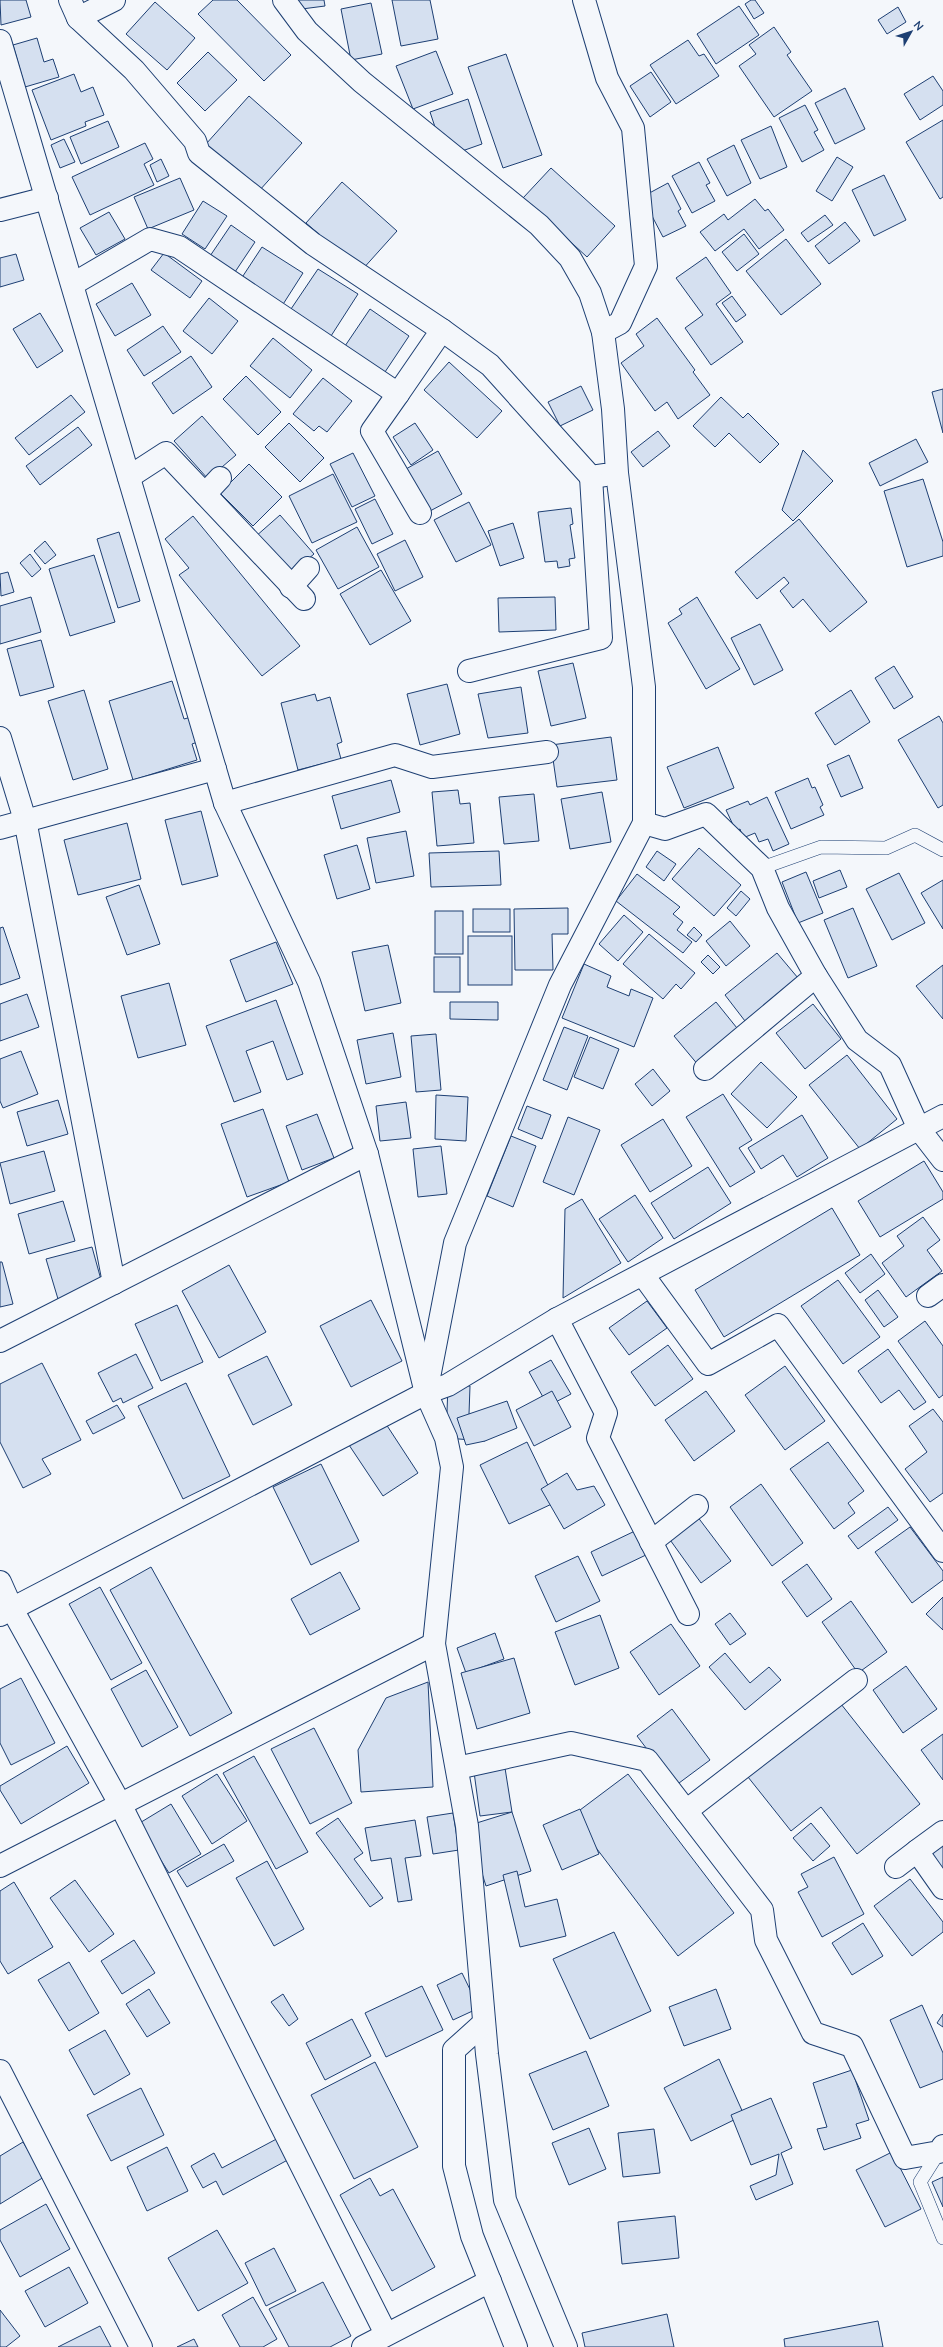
<svg xmlns="http://www.w3.org/2000/svg" width="943" height="2347" viewBox="0 0 943 2347" font-family="'Nunito Sans',sans-serif">
<style>
.building{fill:#d5e0f0;stroke:#1d3f73}
.lines{fill:none;stroke-linecap:round;stroke-linejoin:round}
.service-casing{stroke:#1d3f73;stroke-width:14}
.minor-casing{stroke:#1d3f73;stroke-width:24}
.tertiary-casing{stroke:#1d3f73;stroke-width:24}
.service{stroke:#f4f7fb;stroke-width:13}
.minor{stroke:#f4f7fb;stroke-width:22}
.tertiary{stroke:#f4f7fb;stroke-width:22}
</style>
<rect width="100%" height="100%" fill="#f4f7fb"/>
<g class="building">
<path d="M0 0H26L31 17 1 25Z"/>
<path d="M213 0H237L291 55 264 81 198 14Z"/>
<path d="M293 0H324L325 6 294 10Z"/>
<path d="M392 0H430L438 39 401 46Z"/>
<path d="M751 0H755L764 13 754 19 745 4Z"/>
<path d="M155 2 195 38 167 70 126 34Z"/>
<path d="M371 3 382 54 351 60 341 9Z"/>
<path d="M739 6 759 35 716 64 697 34Z"/>
<path d="M898 7 906 22 887 34 878 20Z"/>
<path d="M774 27 791 52 787 55 812 91 774 117 739 66 756 54 749 45Z"/>
<path d="M37 38 44 62 53 59 59 77 25 87 13 45Z"/>
<path d="M688 40 699 56 704 54 719 76 676 104 650 65Z"/>
<path d="M436 51 453 94 413 109 396 66Z"/>
<path d="M208 52 237 80 205 111 177 83Z"/>
<path d="M506 54 542 155 503 168 468 67Z"/>
<path d="M651 72 671 102 650 117 630 86Z"/>
<path d="M74 74 81 92 93 87 104 115 85 122 86 126 51 140 32 90Z"/>
<path d="M933 76 943 91V105L920 120 904 94Z"/>
<path d="M845 88 865 129 835 144 815 103Z"/>
<path d="M249 96 302 143 259 191 206 144Z"/>
<path d="M468 99 482 144 445 157 430 112Z"/>
<path d="M805 105 818 130 814 132 824 150 802 162 779 118Z"/>
<path d="M943 120V197L940 199 906 142Z"/>
<path d="M108 121 119 147 81 164 70 137Z"/>
<path d="M771 126 787 167 760 179 741 140Z"/>
<path d="M64 139 75 162 60 168 51 145Z"/>
<path d="M145 143 153 159 144 164 154 185 90 215 72 177Z"/>
<path d="M734 145 751 183 727 196 707 159Z"/>
<path d="M837 157 853 167 832 201 816 191Z"/>
<path d="M161 159 169 176 157 182 150 165Z"/>
<path d="M699 162 710 183 706 185 715 201 692 213 672 176Z"/>
<path d="M551 168 615 226 587 257 523 198Z"/>
<path d="M884 175 906 220 874 236 852 190Z"/>
<path d="M180 178 194 210 148 229 134 197Z"/>
<path d="M342 182 397 231 361 271 306 223Z"/>
<path d="M668 183 681 209 678 211 686 226 663 237 642 197Z"/>
<path d="M755 199 765 211 768 209 784 230 759 249 744 229 715 251 700 232 724 214 728 220Z"/>
<path d="M203 201 227 216 205 249 182 234Z"/>
<path d="M109 212 125 239 96 255 80 228Z"/>
<path d="M825 215 833 225 808 242 801 233Z"/>
<path d="M845 222 860 241 829 264 815 246Z"/>
<path d="M231 225 255 242 233 275 208 259Z"/>
<path d="M744 234 759 254 737 271 722 252Z"/>
<path d="M786 239 821 284 781 315 746 271Z"/>
<path d="M262 247 303 273 280 309 239 282Z"/>
<path d="M164 253 202 281 190 298 151 270Z"/>
<path d="M16 254 24 280 0 287V258Z"/>
<path d="M706 257 731 293 716 304 743 342 711 365 685 328 703 315 676 278Z"/>
<path d="M318 269 358 294 331 336 291 309Z"/>
<path d="M132 283 151 315 115 336 96 304Z"/>
<path d="M732 296 746 315 736 322 722 303Z"/>
<path d="M209 298 238 321 212 354 183 331Z"/>
<path d="M370 309 409 336 385 372 345 346Z"/>
<path d="M40 313 63 351 37 368 13 329Z"/>
<path d="M657 318 695 370 693 372 710 395 678 419 667 402 655 411 621 363 644 346 636 334Z"/>
<path d="M163 326 181 352 144 376 127 350Z"/>
<path d="M273 338 312 370 290 398 250 366Z"/>
<path d="M191 356 212 387 173 414 152 383Z"/>
<path d="M449 362 502 411 477 438 424 390Z"/>
<path d="M246 376 281 412 258 435 223 399Z"/>
<path d="M323 378 352 401 327 432 319 426 314 431 293 414Z"/>
<path d="M581 386 593 410 560 426 548 402Z"/>
<path d="M943 389V433L932 392Z"/>
<path d="M71 395 85 412 29 455 15 438Z"/>
<path d="M721 397 743 418 748 413 779 444 760 463 729 433 715 447 693 426Z"/>
<path d="M202 416 236 455 208 479 174 441Z"/>
<path d="M289 423 324 458 300 482 265 447Z"/>
<path d="M415 423 433 450 411 465 393 437Z"/>
<path d="M78 427 92 445 40 485 26 466Z"/>
<path d="M658 431 670 446 643 467 631 452Z"/>
<path d="M916 439 928 462 880 486 869 463Z"/>
<path d="M803 450 833 481 793 521 782 510Z"/>
<path d="M438 451 462 494 430 511 406 469Z"/>
<path d="M353 453 375 496 352 507 330 464Z"/>
<path d="M249 464 282 497 253 526 220 493Z"/>
<path d="M333 474 357 522 312 543 289 496Z"/>
<path d="M923 479 943 542V556L907 567 884 491Z"/>
<path d="M375 499 393 534 372 544 355 509Z"/>
<path d="M469 502 491 545 456 562 434 520Z"/>
<path d="M571 508 573 524 570 525 575 558 569 559 570 566 558 568 557 561 545 562 538 512Z"/>
<path d="M280 515 314 554 288 576 255 537Z"/>
<path d="M193 516 300 646 262 676 179 575 189 568 165 539Z"/>
<path d="M799 519 867 602 830 632 803 599 793 608 780 591 789 583 784 577 757 599 735 572Z"/>
<path d="M513 523 524 558 500 566 488 531Z"/>
<path d="M357 527 379 567 338 589 316 550Z"/>
<path d="M119 532 140 601 118 608 97 539Z"/>
<path d="M405 540 423 577 395 591 377 554Z"/>
<path d="M45 541 56 555 45 564 34 551Z"/>
<path d="M30 554 41 569 32 577 20 563Z"/>
<path d="M94 555 115 622 70 636 49 569Z"/>
<path d="M381 570 411 621 370 645 340 594Z"/>
<path d="M8 572 14 592 1 596 0 574Z"/>
<path d="M31 597 41 632 0 644V606Z"/>
<path d="M555 597 556 630 499 632 498 598Z"/>
<path d="M697 597 740 669 706 689 668 623 682 614 679 609Z"/>
<path d="M760 624 783 670 754 685 731 638Z"/>
<path d="M41 640 54 687 20 696 7 649Z"/>
<path d="M573 663 586 718 551 726 538 671Z"/>
<path d="M894 666 913 697 894 709 875 678Z"/>
<path d="M172 681 184 719 195 716 203 740 192 744 197 760 133 780 109 701Z"/>
<path d="M447 684 460 734 420 745 407 694Z"/>
<path d="M521 687 528 733 488 738 478 694Z"/>
<path d="M84 690 108 769 73 780 48 701Z"/>
<path d="M851 690 870 722 835 745 815 713Z"/>
<path d="M315 694 317 701 330 697 342 742 337 744 341 759 298 770 281 703Z"/>
<path d="M939 716 943 723V805L938 808 898 740Z"/>
<path d="M611 737 617 780 557 787 551 745Z"/>
<path d="M718 747 734 788 684 808 667 767Z"/>
<path d="M849 755 863 788 841 797 827 765Z"/>
<path d="M808 778 812 788 815 787 823 805 820 807 824 815 791 829 775 792Z"/>
<path d="M391 780 400 812 341 829 332 796Z"/>
<path d="M458 790 460 804 470 803 474 843 437 846 432 792Z"/>
<path d="M602 792 611 842 570 849 561 799Z"/>
<path d="M534 794 539 841 504 844 499 797Z"/>
<path d="M767 797 789 844 773 851 768 839 759 842 755 833 743 838 740 829 736 831 726 810 748 801 750 805Z"/>
<path d="M201 811 218 876 182 885 165 820Z"/>
<path d="M127 823 141 879 78 895 64 840Z"/>
<path d="M406 831 414 876 376 883 367 838Z"/>
<path d="M357 845 370 889 337 899 324 855Z"/>
<path d="M699 848 741 885 714 916 672 879Z"/>
<path d="M499 851 501 885 431 887 429 853Z"/>
<path d="M657 851 676 864 664 881 646 867Z"/>
<path d="M840 870 847 887 819 898 813 881Z"/>
<path d="M806 872 823 913 798 923 782 882Z"/>
<path d="M899 873 925 923 892 940 866 889Z"/>
<path d="M637 874 680 907 673 914 683 922 677 930 692 942 683 953 616 901Z"/>
<path d="M943 880V929L921 893Z"/>
<path d="M139 885 160 944 127 955 106 897Z"/>
<path d="M741 891 750 899 736 916 727 908Z"/>
<path d="M568 908V934H552L553 970H515L514 909Z"/>
<path d="M853 908 877 966 848 978 824 920Z"/>
<rect x="473" y="909" width="37" height="23"/>
<rect x="435" y="911" width="28" height="43"/>
<path d="M624 915 643 932 618 961 599 944Z"/>
<path d="M730 921 750 946 726 966 706 941Z"/>
<path d="M3 927 20 978 0 985V928Z"/>
<path d="M694 927 702 935 696 942 687 935Z"/>
<path d="M649 934 695 973 681 989 676 984 663 999 623 964Z"/>
<rect x="468" y="936" width="44" height="49"/>
<path d="M276 942 293 984 246 1002 230 960Z"/>
<path d="M388 945 401 1003 365 1011 352 952Z"/>
<path d="M777 953 798 978 745 1021 725 995Z"/>
<path d="M708 955 720 967 713 974 701 962Z"/>
<rect x="434" y="957" width="26" height="35"/>
<path d="M584 964 611 976 607 987 629 996 631 989 653 998 634 1047 562 1018Z"/>
<path d="M943 965V1019L916 986Z"/>
<path d="M169 983 186 1045 138 1058 121 996Z"/>
<path d="M27 994 39 1027 0 1041V1004Z"/>
<path d="M276 1000 303 1074 287 1080 273 1041 246 1051 261 1092 234 1102 206 1026Z"/>
<path d="M450 1002H498V1020L450 1019Z"/>
<path d="M716 1002 741 1033 699 1066 674 1036Z"/>
<path d="M813 1004 841 1039 805 1069 776 1033Z"/>
<path d="M564 1027 588 1036 567 1090 543 1080Z"/>
<path d="M393 1033 401 1077 366 1084 357 1040Z"/>
<path d="M436 1034 441 1090 416 1092 411 1036Z"/>
<path d="M590 1037 619 1049 603 1089 574 1077Z"/>
<path d="M21 1051 38 1094 3 1108 0 1101V1059Z"/>
<path d="M847 1055 897 1119 860 1149 809 1085Z"/>
<path d="M761 1062 797 1097 767 1128 731 1094Z"/>
<path d="M653 1069 670 1091 652 1106 635 1084Z"/>
<path d="M723 1094 752 1140 739 1148 755 1172 730 1187 686 1117Z"/>
<path d="M436 1095 468 1097 466 1141 435 1139Z"/>
<path d="M58 1100 68 1134 27 1146 17 1112Z"/>
<path d="M406 1102 411 1138 380 1141 376 1106Z"/>
<path d="M527 1106 551 1115 542 1139 518 1129Z"/>
<path d="M263 1109 289 1182 247 1197 221 1124Z"/>
<path d="M317 1114 334 1158 302 1170 286 1126Z"/>
<path d="M802 1115 828 1158 797 1177 783 1155 761 1169 748 1148Z"/>
<path d="M568 1117 600 1130 574 1195 543 1182Z"/>
<path d="M663 1119 692 1166 650 1192 621 1145Z"/>
<path d="M511 1136 536 1146 513 1207 487 1196Z"/>
<path d="M441 1146 447 1194 418 1197 413 1149Z"/>
<path d="M44 1151 55 1191 10 1204 0 1163Z"/>
<path d="M924 1161 943 1192V1199L880 1237 858 1201Z"/>
<path d="M708 1167 731 1203 674 1239 651 1203Z"/>
<path d="M635 1195 663 1238 628 1262 599 1219Z"/>
<path d="M582 1199 621 1263 563 1298 565 1209Z"/>
<path d="M63 1201 75 1241 29 1254 18 1214Z"/>
<path d="M832 1208 860 1255 724 1337 695 1290Z"/>
<path d="M923 1217 940 1240 927 1250 942 1271 906 1297 882 1263 904 1246 897 1236Z"/>
<path d="M92 1247 103 1287 58 1299 46 1259Z"/>
<path d="M871 1254 885 1274 860 1293 845 1273Z"/>
<path d="M0 1262H2L13 1304 0 1307Z"/>
<path d="M229 1265 266 1332 219 1358 182 1291Z"/>
<path d="M838 1280 880 1337 843 1364 801 1306Z"/>
<path d="M878 1290 898 1317 884 1327 865 1300Z"/>
<path d="M371 1300 402 1361 351 1387 320 1326Z"/>
<path d="M647 1301 667 1328 629 1355 609 1328Z"/>
<path d="M177 1305 203 1362 161 1381 135 1324Z"/>
<path d="M925 1321 943 1346V1395L939 1398 898 1341Z"/>
<path d="M668 1345 693 1379 655 1406 631 1372Z"/>
<path d="M888 1349 926 1402 914 1410 899 1390 881 1403 858 1371Z"/>
<path d="M136 1354 153 1388 123 1403 121 1398 113 1402 98 1373Z"/>
<path d="M267 1356 292 1405 253 1425 228 1375Z"/>
<path d="M551 1360 571 1394 548 1406 529 1372Z"/>
<path d="M42 1363 81 1440 42 1459 51 1474 23 1488 0 1442V1384Z"/>
<path d="M785 1366 825 1421 785 1450 745 1395Z"/>
<path d="M186 1383 230 1476 183 1499 138 1406Z"/>
<path d="M448 1385 470 1386 469 1414 486 1415 485 1441 446 1438Z"/>
<path d="M552 1391 571 1427 534 1446 516 1410Z"/>
<path d="M706 1391 735 1431 694 1461 665 1420Z"/>
<path d="M507 1401 517 1428 485 1441 466 1445 457 1418Z"/>
<path d="M117 1405 125 1418 93 1434 86 1421Z"/>
<path d="M933 1409 943 1422V1493L930 1502 905 1469 927 1452 909 1426Z"/>
<path d="M384 1421 418 1473 383 1496 349 1445Z"/>
<path d="M527 1442 556 1502 509 1524 480 1465Z"/>
<path d="M828 1442 864 1491 848 1503 855 1513 834 1529 790 1469Z"/>
<path d="M321 1464 359 1541 311 1565 273 1487Z"/>
<path d="M567 1473 577 1490 594 1486 605 1505 564 1529 541 1489Z"/>
<path d="M761 1484 803 1543 772 1566 730 1507Z"/>
<path d="M888 1507 898 1520 858 1549 848 1536Z"/>
<path d="M697 1516 731 1561 701 1583 668 1537Z"/>
<path d="M910 1527 943 1571V1580L912 1603 875 1552Z"/>
<path d="M637 1530 648 1554 602 1576 591 1552Z"/>
<path d="M578 1556 600 1601 556 1622 535 1576Z"/>
<path d="M807 1564 832 1599 807 1617 782 1582Z"/>
<path d="M151 1567 232 1713 190 1736 110 1590Z"/>
<path d="M340 1572 360 1609 310 1635 291 1599Z"/>
<path d="M100 1587 142 1663 111 1680 69 1604Z"/>
<path d="M943 1597V1630L926 1614Z"/>
<path d="M851 1601 887 1652 858 1673 822 1622Z"/>
<path d="M730 1613 746 1634 730 1645 715 1624Z"/>
<path d="M600 1615 619 1668 575 1685 555 1632Z"/>
<path d="M671 1624 700 1666 659 1695 630 1652Z"/>
<path d="M495 1633 504 1659 466 1673 457 1648Z"/>
<path d="M725 1653 750 1683 769 1667 781 1680 745 1710 709 1667Z"/>
<path d="M514 1658 530 1713 477 1729 461 1673Z"/>
<path d="M906 1666 937 1709 903 1733 873 1690Z"/>
<path d="M146 1670 178 1727 142 1747 111 1689Z"/>
<path d="M21 1678 55 1743 11 1765 0 1743V1689Z"/>
<path d="M428 1682 433 1787 361 1792 358 1750 386 1698Z"/>
<path d="M841 1704 920 1804 857 1854 821 1807 791 1831 748 1777Z"/>
<path d="M672 1709 710 1760 675 1786 637 1736Z"/>
<path d="M314 1728 352 1803 310 1824 271 1749Z"/>
<path d="M943 1734V1780L921 1750Z"/>
<path d="M67 1746 89 1783 21 1824 0 1790V1786Z"/>
<path d="M254 1756 308 1852 276 1869 223 1773Z"/>
<path d="M505 1768 512 1812 480 1816 474 1772Z"/>
<path d="M217 1774 247 1821 212 1844 182 1796Z"/>
<path d="M628 1774 734 1913 678 1956 572 1816Z"/>
<path d="M171 1804 201 1854 169 1873 138 1824Z"/>
<path d="M580 1809 599 1854 562 1870 543 1825Z"/>
<path d="M512 1812 531 1871 486 1886 467 1826Z"/>
<path d="M453 1813 459 1850 433 1854 427 1817Z"/>
<path d="M338 1818 363 1853 354 1859 383 1898 370 1907 316 1833Z"/>
<path d="M415 1820 421 1856 405 1858 412 1900 398 1902 391 1858 371 1861 365 1828Z"/>
<path d="M811 1823 830 1846 813 1861 793 1838Z"/>
<path d="M224 1844 234 1861 187 1887 177 1871Z"/>
<path d="M943 1845V1878L927 1858Z"/>
<path d="M834 1857 864 1914 822 1937 798 1892 808 1887 801 1874Z"/>
<path d="M267 1861 304 1929 274 1946 236 1878Z"/>
<path d="M517 1871 525 1907 557 1899 566 1936 520 1947 503 1875Z"/>
<path d="M910 1879 943 1922V1932L912 1956 874 1906Z"/>
<path d="M75 1880 114 1934 89 1952 50 1898Z"/>
<path d="M14 1882 53 1947 8 1974 0 1961V1891Z"/>
<path d="M863 1923 883 1956 852 1975 832 1943Z"/>
<path d="M614 1932 651 2011 590 2039 553 1959Z"/>
<path d="M134 1940 155 1973 122 1994 101 1961Z"/>
<path d="M69 1962 99 2013 69 2031 38 1980Z"/>
<path d="M462 1973 479 2008 453 2020 437 1985Z"/>
<path d="M422 1986 443 2030 386 2057 365 2013Z"/>
<path d="M149 1989 170 2023 147 2037 126 2004Z"/>
<path d="M716 1989 731 2029 684 2046 669 2007Z"/>
<path d="M283 1994 298 2019 289 2026 271 2002Z"/>
<path d="M922 2005 943 2053V2079L920 2088 890 2020Z"/>
<path d="M943 2014V2027L937 2023Z"/>
<path d="M352 2019 371 2056 325 2080 306 2043Z"/>
<path d="M105 2030 130 2074 94 2095 69 2050Z"/>
<path d="M586 2051 609 2106 553 2130 529 2074Z"/>
<path d="M719 2059 744 2115 691 2141 664 2088Z"/>
<path d="M375 2062 418 2147 354 2179 311 2095Z"/>
<path d="M852 2070 869 2120 856 2124 861 2138 824 2150 817 2129 827 2127 813 2083Z"/>
<path d="M141 2088 164 2135 111 2161 87 2115Z"/>
<path d="M771 2098 792 2148 781 2153 793 2184 756 2200 750 2186 776 2175 779 2154 751 2165 731 2115Z"/>
<path d="M589 2128 606 2169 569 2185 552 2143Z"/>
<path d="M654 2129 660 2173 623 2177 618 2133Z"/>
<path d="M284 2135 295 2156 223 2195 216 2181 203 2188 191 2166 214 2153 222 2168Z"/>
<path d="M23 2142 44 2177 0 2204V2156Z"/>
<path d="M167 2147 188 2191 147 2211 127 2167Z"/>
<path d="M892 2152 921 2209 885 2227 856 2170Z"/>
<path d="M943 2177V2207L932 2182Z"/>
<path d="M370 2178 380 2196 393 2189 435 2267 392 2291 340 2195Z"/>
<path d="M46 2204 70 2249 20 2277 0 2240V2230Z"/>
<path d="M675 2216 679 2258 622 2264 618 2222Z"/>
<path d="M217 2230 248 2283 198 2311 168 2258Z"/>
<path d="M274 2248 296 2291 266 2306 245 2263Z"/>
<path d="M69 2267 88 2303 45 2327 25 2291Z"/>
<path d="M323 2282 351 2336 330 2347H289L269 2309Z"/>
<path d="M253 2297 277 2339 263 2347H240L222 2315Z"/>
<path d="M0 2310 20 2336 6 2347H0Z"/>
<path d="M667 2314 674 2347H585L582 2333Z"/>
<path d="M878 2321 883 2347H785L784 2339Z"/>
<path d="M100 2326 111 2347H58Z"/>
<path d="M194 2339 198 2347H177Z"/>
</g>
<g class="lines">
<defs>
<g id="service">
<path d="M762 868 821 847 886 848 915 835 943 850"/>
<path d="M939 2152 920 2182 943 2238"/>
</g>
<g id="minor">
<path d="M70 0 78 18 134 70 195 141 199 153 313 244 442 330 398 394"/>
<path d="M284 0 307 31 362 82 539 225 570 258 590 293 603 332 613 409 617 473 644 687V823L560 985 455 1243 426 1393 446 1438 452 1467 434 1644 467 1826 487 2054 505 2200 566 2347"/>
<path d="M584 0 607 78 633 128 646 266 620 323 603 332"/>
<path d="M78 18 114 0"/>
<path d="M0 210 47 198"/>
<path d="M73 284 150 239 179 247 398 394 372 431 420 513"/>
<path d="M442 330 490 365 591 477 605 475"/>
<path d="M129 477 166 453 304 599"/>
<path d="M205 494 220 478"/>
<path d="M291 587 308 568"/>
<path d="M469 671 601 638 591 477"/>
<path d="M0 738 25 820 114 1283"/>
<path d="M225 803 395 755 432 767 547 752"/>
<path d="M644 823 665 829 706 814 762 868 778 908 816 976 857 1040 890 1065 919 1129 943 1160"/>
<path d="M0 828 215 769"/>
<path d="M705 1069 816 976"/>
<path d="M643 1275 708 1364 778 1325 943 1551"/>
<path d="M928 1296 943 1285"/>
<path d="M557 1319 606 1413 598 1438 688 1614"/>
<path d="M0 1341 367 1154"/>
<path d="M651 1542 697 1506"/>
<path d="M0 1582 12 1609 120 1804 386 2334"/>
<path d="M457 1768 571 1743 647 1760 762 1910 766 1940 813 2033 852 2046 905 2158 939 2152 943 2146"/>
<path d="M686 1811 856 1680"/>
<path d="M943 1832 917 1851 943 1888"/>
<path d="M0 1866 434 1644"/>
<path d="M896 1867 917 1851"/>
<path d="M484 2023 454 2050V2166L472 2236 516 2347"/>
<path d="M0 2071 141 2347"/>
<path d="M363 2347 490 2281"/>
</g>
<g id="tertiary">
<path d="M0 41 225 803 309 982 367 1154 426 1393"/>
<path d="M0 1615 426 1393 448 1385 557 1319 943 1116"/>
</g>
</defs>
<use href="#service" class="service-casing"/>
<use href="#minor" class="minor-casing"/>
<use href="#tertiary" class="tertiary-casing"/>
<use href="#service" class="service"/>
<use href="#minor" class="minor"/>
<use href="#tertiary" class="tertiary"/>
</g>
<g transform="translate(911 32) rotate(51)" stroke="#f4f7fb" stroke-width="3" paint-order="stroke">
<path d="M0-3L7 15L0 10L-7 15Z" fill="#1d3f73"/>
<text y="-6" font-size="11" font-weight="bold" text-anchor="middle" fill="#1d3f73">N</text>
</g>
</svg>
